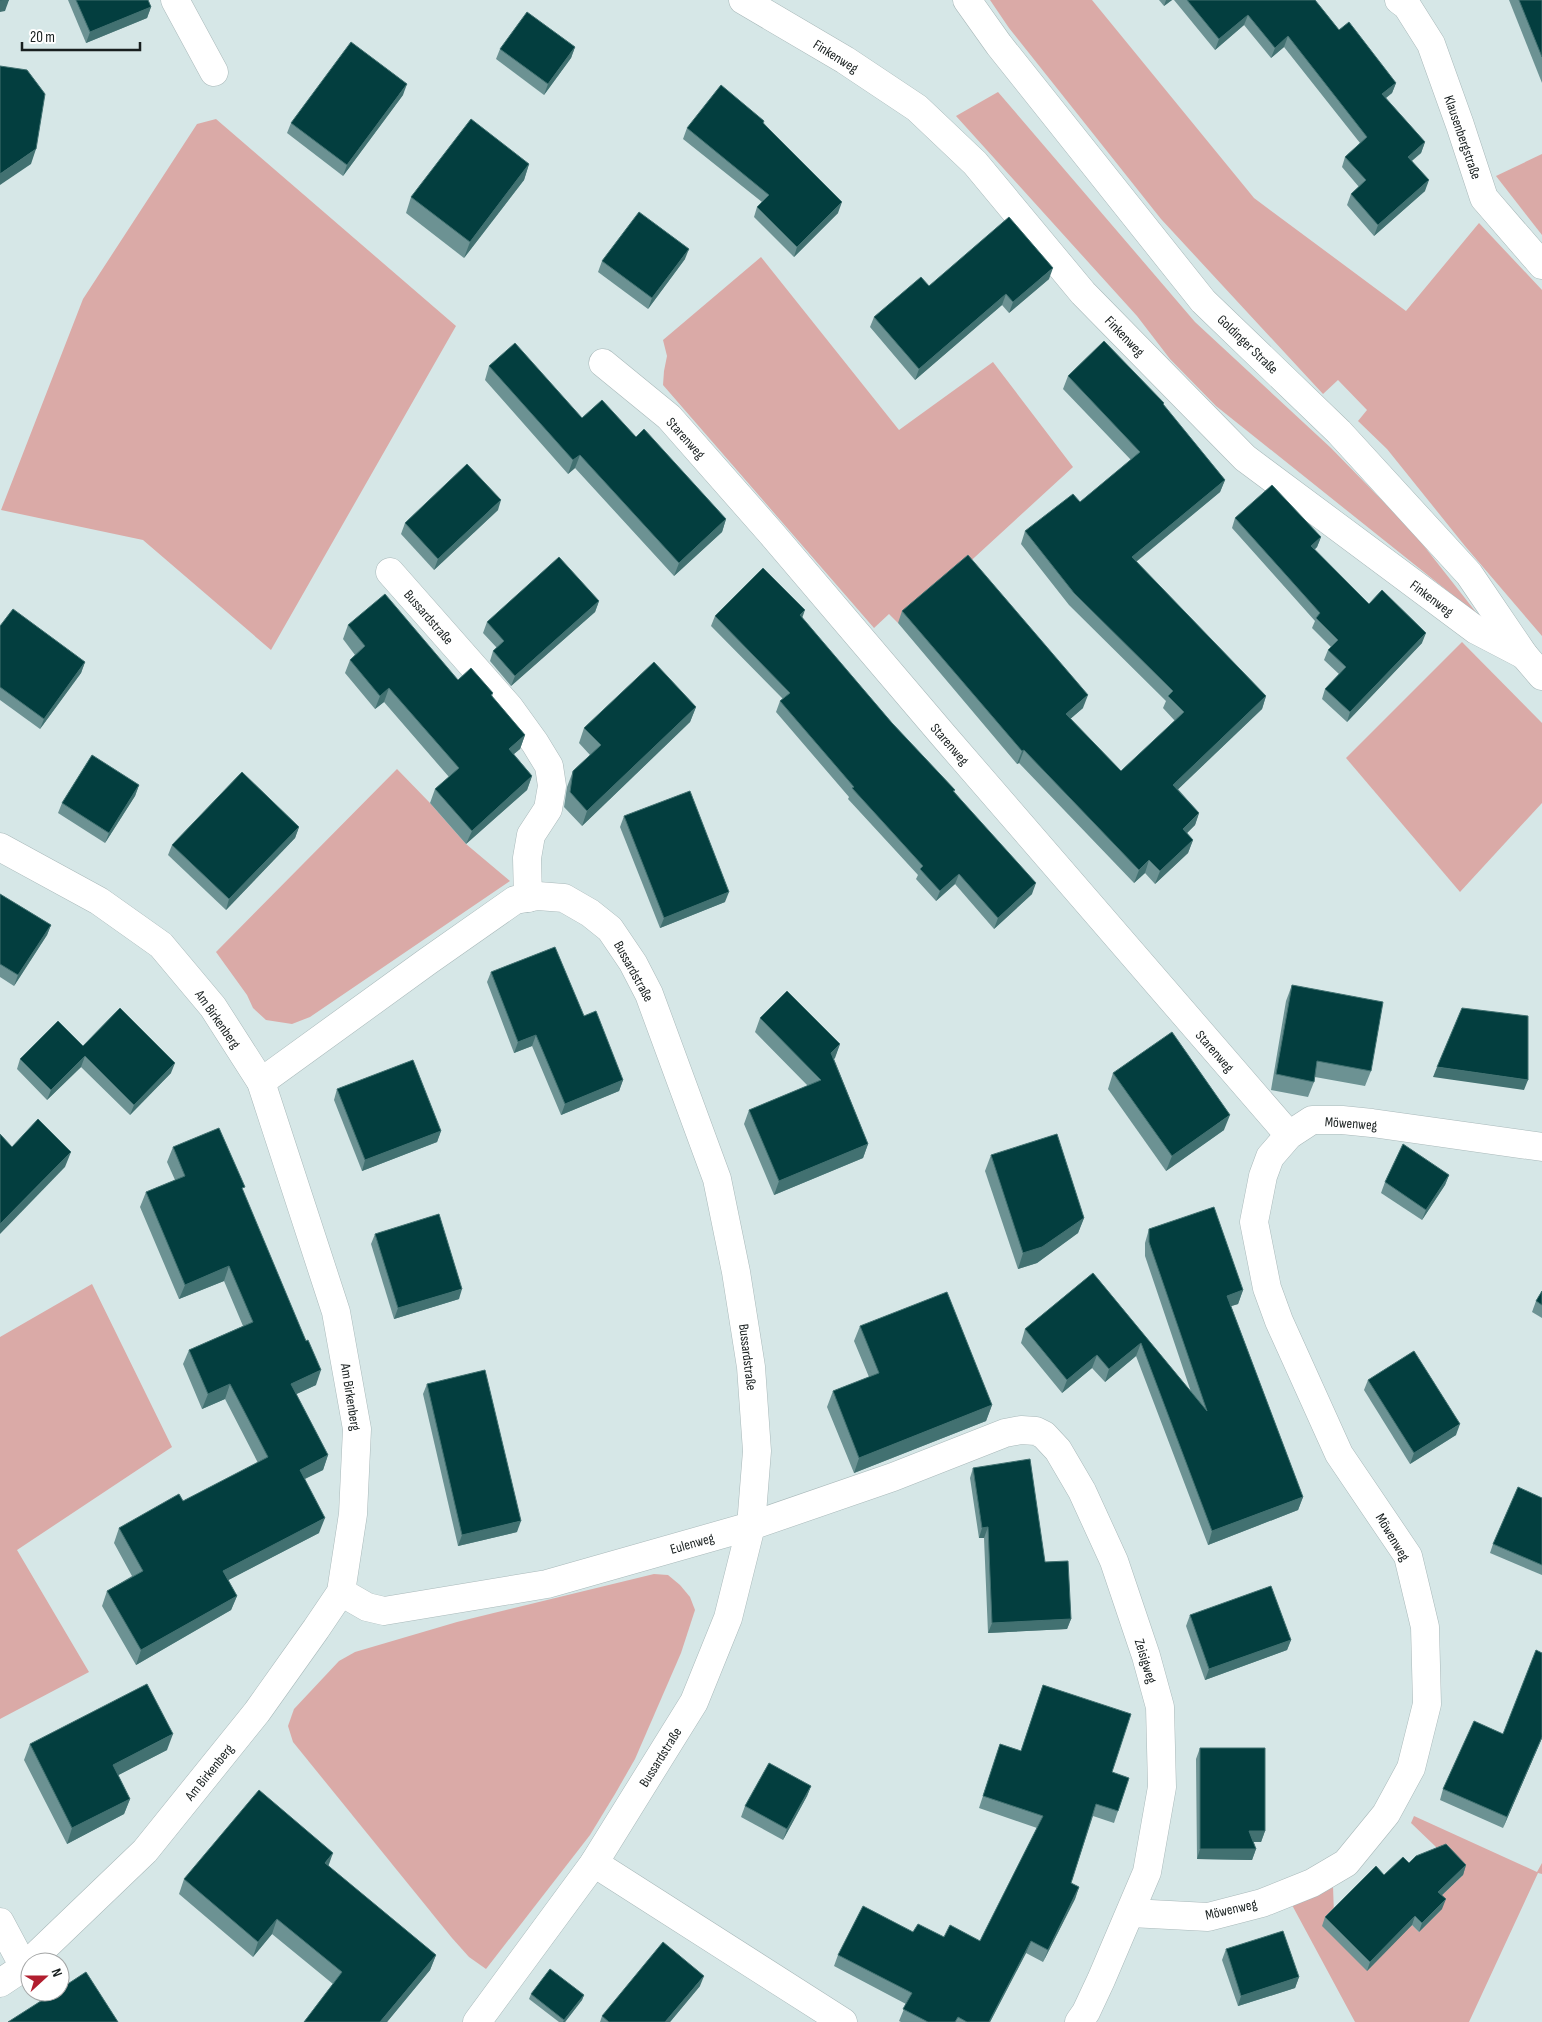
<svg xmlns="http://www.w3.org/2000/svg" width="1542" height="2022" viewBox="0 0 1542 2022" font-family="'Sofia Sans Condensed',sans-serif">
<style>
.green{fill:#daaaa7}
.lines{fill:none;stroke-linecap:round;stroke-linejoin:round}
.minor-casing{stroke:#a9b9ba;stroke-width:29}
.minor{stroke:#fff;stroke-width:28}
.wall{fill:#6c9293}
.shaded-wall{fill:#427171}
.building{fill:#033e3f;stroke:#427171}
.labels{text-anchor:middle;stroke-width:5;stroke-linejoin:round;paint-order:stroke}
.street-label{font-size:14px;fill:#181f1f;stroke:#fff}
</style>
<rect width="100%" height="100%" fill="#d6e7e7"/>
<g class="green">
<path d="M990 0H1092L1254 198 1406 311 1479 223 1542 290V636L1465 546 1387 449 1358 421 1367 410 1338 380 1323 394 1161 219 1009 28Z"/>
<path d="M998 92 1195 322 1331 448 1413 532 1479 616 1216 406 1170 359 1137 316 956 116Z"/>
<path d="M216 119 456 326 271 650 143 540 1 510 83 299 197 124Z"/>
<path d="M1542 154V235L1496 176Z"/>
<path d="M761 257 899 430 993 362 1073 467 963 568 898 623 889 614 874 628 663 385 664 371 667 356 663 340Z"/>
<path d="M1462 642 1542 723V803L1460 892 1346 758Z"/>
<path d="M397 769 430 803 466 844 510 881 310 1017 292 1024 266 1020 253 1008 247 995 216 952Z"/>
<path d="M92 1284 172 1447 17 1550 89 1672 0 1719V1337Z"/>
<path d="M654 1574 668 1575 680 1585 690 1597 695 1610 681 1653 635 1759 615 1794 590 1835 486 1969 469 1957 452 1938 293 1742 288 1726 294 1709 339 1661 355 1652 457 1622Z"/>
<path d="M1414 1816 1537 1872 1542 1863V1874L1538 1873 1469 2022H1355L1292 1905 1333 1886 1334 1915 1412 1925 1419 1932 1442 1909 1435 1902 1463 1875 1434 1845 1411 1823Z"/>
</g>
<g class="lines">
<defs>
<g id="minor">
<path d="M175 0 214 72"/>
<path d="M743 0 845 60 917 108 975 163 1083 293 1245 458 1476 630 1524 655"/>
<path d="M967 0 999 45 1203 301 1339 432 1469 574 1524 655 1542 676"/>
<path d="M1399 0 1407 6 1431 44 1460 125 1484 198 1542 265"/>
<path d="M603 363 669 417 771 533 943 735 1289 1135"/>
<path d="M390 572 509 707 535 743 549 766 552 786 548 809 531 835 527 858 528 898"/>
<path d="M0 847 99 901 161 945 213 1007 261 1082 336 1312 357 1429 353 1514 341 1592 316 1629 257 1712 145 1851 24 1967 0 1983"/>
<path d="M261 1082 428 961 515 900 538 896 564 898 590 913 610 929 633 963 649 994 717 1179 736 1272 751 1367 757 1451 751 1526 728 1618 694 1702 594 1863 477 2022"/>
<path d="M341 1592 367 1607 384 1611 547 1584 751 1526 893 1477 1005 1433 1021 1430 1036 1431 1044 1435 1058 1450 1082 1491 1114 1561 1146 1656 1160 1707 1162 1787 1147 1872 1101 1980 1086 2012 1079 2022"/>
<path d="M594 1863 843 2022"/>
<path d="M1131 1913 1208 1917 1262 1903 1312 1883 1346 1863 1386 1814 1411 1768 1427 1704 1425 1627 1408 1556 1339 1454 1279 1321 1267 1288 1254 1222 1263 1176 1270 1157 1289 1135 1312 1120H1342L1372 1123 1542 1147"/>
<path d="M0 1922 24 1967"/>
</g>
</defs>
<use href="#minor" class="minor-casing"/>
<use href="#minor" class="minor"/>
</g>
<g class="wall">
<path d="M68 0H148L151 7 147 18 86 43Z"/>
<path d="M1159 0H1172L1164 6Z"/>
<path d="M1174 0H1315L1339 30 1396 83 1392 93 1386 98 1425 142 1421 153 1412 161 1425 191 1374 236 1347 205 1351 194 1359 187 1342 167 1345 157 1360 143 1284 47 1271 58 1244 25 1215 50Z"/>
<path d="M1509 0H1542V83Z"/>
<path d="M575 47 571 58 544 95 496 59 500 49Z"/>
<path d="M403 95 343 176 287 133 291 123Z"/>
<path d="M764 123 838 213 794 257 754 217 757 207 762 202 683 139 687 128Z"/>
<path d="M529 164 524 180 464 258 406 213 411 197Z"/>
<path d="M685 259 648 309 598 272 602 261Z"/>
<path d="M1049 279 1009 313 1002 305 915 380 870 327 874 317 929 286Z"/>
<path d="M489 366 582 418 636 437 726 519 722 532 674 576 575 468 568 474 485 380Z"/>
<path d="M1068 376 1164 403 1163 405 1225 480 1220 492 1136 562 1266 696 1262 709 1178 789 1199 813 1195 825 1187 833 1193 840 1188 853 1155 884 1145 873 1134 883 1019 763 1017 764 898 623 902 611 1083 708 1070 719 1121 771 1175 721 1163 708 1166 701 1069 605 1021 544 1025 531 1080 502 1131 460 1063 389Z"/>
<path d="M498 510 434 570 401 534 405 523Z"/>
<path d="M1235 518 1321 537 1317 547 1315 549 1369 604 1422 643 1347 722 1322 699 1325 689 1339 674 1324 660 1328 650 1331 647 1312 628 1315 621 1232 528Z"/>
<path d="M599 601 595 612 511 686 490 661 493 651 497 648 483 633 487 622Z"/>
<path d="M715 616 802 618 892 723 955 790 954 791 1032 894 994 929 955 884 936 901 916 879 918 875 848 799 849 797 776 712 780 701 783 699 711 626Z"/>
<path d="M348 625 458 680 493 693 492 697 525 735 520 749 514 754 532 776 527 790 466 844 430 803 435 789 449 777 384 702 375 709 345 673 350 660 355 655 343 639Z"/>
<path d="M0 626 85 662 81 673 40 729 0 700Z"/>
<path d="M696 707 690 722 582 826 564 807 567 787 573 771 590 755 579 743 584 728Z"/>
<path d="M139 785 135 796 105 843 58 813 62 803Z"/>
<path d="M624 816 725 902 660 928 620 827Z"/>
<path d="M299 827 295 838 226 910 168 855 172 845Z"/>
<path d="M0 894 51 925 47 935 14 986 0 977Z"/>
<path d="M491 972 584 1016 623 1080 619 1091 561 1115 532 1046 514 1053 487 982Z"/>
<path d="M1292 985 1371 1071 1365 1086 1315 1077 1314 1082 1308 1097 1271 1090 1286 1001Z"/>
<path d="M760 1018 840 1044 834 1059 868 1144 863 1158 774 1195 744 1124 749 1110 808 1086 755 1032Z"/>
<path d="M83 1046 171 1073 130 1115 81 1067 47 1100 17 1069 20 1059Z"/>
<path d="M1113 1073 1224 1130 1166 1171 1108 1089Z"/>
<path d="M337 1089 441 1131 437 1142 362 1171 334 1100Z"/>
<path d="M173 1147 243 1191 316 1385 296 1394 328 1455 323 1470 305 1479 319 1533 228 1580 237 1596 231 1610 136 1665 102 1606 107 1591 132 1576 114 1543 119 1528 183 1501 258 1463 225 1399 202 1409 183 1364 189 1350 243 1326 224 1281 179 1299 140 1207 146 1192 175 1180 167 1162Z"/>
<path d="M991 1155 1084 1218 1078 1233 1037 1263 1018 1269 985 1171Z"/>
<path d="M1449 1175 1445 1185 1422 1220 1381 1193 1385 1182Z"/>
<path d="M1149 1229 1243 1290 1238 1304 1231 1306 1303 1497 1298 1510 1208 1545 1136 1356 1105 1382 1092 1368 1062 1393 1021 1343 1025 1329 1093 1273 1191 1392 1145 1256V1243Z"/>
<path d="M375 1234 459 1299 394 1319 371 1244Z"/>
<path d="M1542 1291V1318L1532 1312 1536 1301Z"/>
<path d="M860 1326 992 1405 986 1421 854 1473 827 1407 833 1391 869 1377 854 1341Z"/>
<path d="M1368 1380 1456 1435 1410 1464 1364 1390Z"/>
<path d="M427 1384 517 1532 458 1546 423 1394Z"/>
<path d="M973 1468 1045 1562 1071 1619 1067 1629 988 1633 984 1538H979L970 1478Z"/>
<path d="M1542 1498V1575L1490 1553 1493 1544Z"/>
<path d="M1190 1615 1291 1640 1287 1650 1205 1680 1186 1626Z"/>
<path d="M1542 1653V1738L1503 1828 1440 1800 1443 1789 1503 1734Z"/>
<path d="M1043 1685 1112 1772 1118 1811 1114 1823 1093 1816 1071 1883 1079 1887 1075 1899 1043 1962 1026 1953 990 2022H901L899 2021 906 2004 834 1966 838 1955 913 1932 944 1937 980 1941 1037 1828 979 1808 1000 1744 1021 1751Z"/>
<path d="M30 1744 167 1750 118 1775 130 1799 124 1814 67 1844 24 1760Z"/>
<path d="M1200 1748 1265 1831 1261 1842H1253L1256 1849 1252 1860 1197 1859 1196 1759Z"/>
<path d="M811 1786 807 1796 783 1840 741 1817 745 1806Z"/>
<path d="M1409 1863 1466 1865 1463 1875 1441 1895 1442 1909 1419 1932 1412 1925 1367 1971 1322 1926 1325 1917 1384 1875Z"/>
<path d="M328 1866 436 1955 430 1970 387 2022H304L333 1984 272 1934 253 1957 179 1894 184 1879Z"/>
<path d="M1226 1949 1299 1977 1295 1988 1238 2006 1222 1960Z"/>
<path d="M700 1986 670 2022H600L602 2016Z"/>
<path d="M531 1994 584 1995 582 2000 565 2022H559L529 1999Z"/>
</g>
<g class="shaded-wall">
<path d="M9 0 5 11 0 12V1Z"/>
<path d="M1166 0H1172L1164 6Z"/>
<path d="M151 7 147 18 86 43 90 32Z"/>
<path d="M1248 15 1244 25 1215 50 1219 39Z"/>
<path d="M1288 36 1284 47 1271 58 1275 48Z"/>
<path d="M575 47 571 58 544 95 548 84Z"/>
<path d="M1396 83 1392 93 1378 104 1382 94Z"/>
<path d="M407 84 403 95 343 176 347 165Z"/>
<path d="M1425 142 1421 153 1404 167 1408 157Z"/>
<path d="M36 149 31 164 0 185V174Z"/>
<path d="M529 164 524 180 464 258 470 242Z"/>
<path d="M1429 180 1425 191 1374 236 1378 225Z"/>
<path d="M842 202 838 213 794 257 797 247Z"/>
<path d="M689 249 685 259 648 309 652 298Z"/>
<path d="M1053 268 1049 279 1009 313 1013 302Z"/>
<path d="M1006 294 1002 305 915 380 919 369Z"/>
<path d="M580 455 575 468 568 474 573 460Z"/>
<path d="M1225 480 1220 492 1127 569 1132 557Z"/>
<path d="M501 500 498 510 434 570 438 559Z"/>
<path d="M726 519 722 532 674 576 679 563Z"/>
<path d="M1321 537 1317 547 1308 556 1311 546Z"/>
<path d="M599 601 595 612 511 686 515 676Z"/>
<path d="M805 610 801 621 800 615Z"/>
<path d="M1426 633 1422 643 1347 722 1350 712Z"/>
<path d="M85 662 81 673 40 729 44 719Z"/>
<path d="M389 688 384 702 375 709 380 696Z"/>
<path d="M1088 695 1083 708 1061 727 1066 714Z"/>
<path d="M1266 696 1262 709 1169 798 1173 785Z"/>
<path d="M696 707 690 722 582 826 587 811Z"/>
<path d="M525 735 520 749 504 762 509 749Z"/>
<path d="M1024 750 1019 763 1017 764 1022 751Z"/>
<path d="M532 776 527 790 466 844 472 831Z"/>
<path d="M139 785 135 796 105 843 109 833Z"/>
<path d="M1199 813 1195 825 1178 842 1183 829Z"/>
<path d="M299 827 295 838 226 910 229 899Z"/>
<path d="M1193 840 1188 853 1155 884 1160 871Z"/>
<path d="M1149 860 1145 873 1134 883 1139 870Z"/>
<path d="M959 874 955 884 936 901 940 891Z"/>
<path d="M1036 883 1032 894 994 929 998 918Z"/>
<path d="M729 892 725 902 660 928 664 918Z"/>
<path d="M51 925 47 935 14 986 18 975Z"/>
<path d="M536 1035 532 1046 514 1053 518 1042Z"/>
<path d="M840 1044 835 1058 826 1067 831 1053Z"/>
<path d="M85 1056 81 1067 47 1100 51 1090Z"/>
<path d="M175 1063 171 1073 130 1115 134 1105Z"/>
<path d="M1437 1067 1528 1080 1524 1090 1433 1077Z"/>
<path d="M623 1080 619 1091 561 1115 565 1104Z"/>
<path d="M1230 1115 1224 1130 1166 1171 1172 1156Z"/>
<path d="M441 1131 437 1142 362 1171 365 1160Z"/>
<path d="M868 1144 863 1158 774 1195 779 1181Z"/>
<path d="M71 1152 65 1167 0 1234V1224Z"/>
<path d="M1449 1175 1445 1185 1422 1220 1426 1210Z"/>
<path d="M1084 1218 1078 1233 1037 1263 1018 1269 1023 1253Z"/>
<path d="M229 1266 224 1281 179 1299 185 1285Z"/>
<path d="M462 1289 459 1299 394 1319 398 1308Z"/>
<path d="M1243 1290 1238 1304 1222 1309 1227 1296Z"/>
<path d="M1141 1343 1136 1356 1105 1382 1109 1369Z"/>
<path d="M1097 1355 1092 1368 1062 1393 1067 1380Z"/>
<path d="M321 1370 316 1385 286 1399 291 1384Z"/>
<path d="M230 1384 225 1399 202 1409 208 1394Z"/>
<path d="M992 1405 986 1421 854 1473 859 1458Z"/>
<path d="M1460 1424 1456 1435 1410 1464 1414 1453Z"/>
<path d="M328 1455 323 1470 294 1484 300 1470Z"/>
<path d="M1303 1497 1298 1510 1208 1545 1212 1531Z"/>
<path d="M325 1518 319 1533 217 1586 223 1571Z"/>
<path d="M521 1521 517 1532 458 1546 462 1535Z"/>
<path d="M988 1527 984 1538H979L982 1528Z"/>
<path d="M237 1596 231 1610 136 1665 141 1650Z"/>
<path d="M1071 1619 1067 1629 988 1633 992 1623Z"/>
<path d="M1291 1640 1287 1650 1205 1680 1209 1669Z"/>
<path d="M173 1734 167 1750 107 1781 113 1765Z"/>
<path d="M1542 1737V1738L1503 1828 1507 1817Z"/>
<path d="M811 1786 807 1796 783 1840 787 1829Z"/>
<path d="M130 1799 124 1814 67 1844 72 1828Z"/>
<path d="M1249 1831H1265L1261 1842H1246Z"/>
<path d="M1200 1849H1256L1252 1860 1197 1859Z"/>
<path d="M333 1853 328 1867 325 1863Z"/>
<path d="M1466 1865 1463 1875 1435 1902 1438 1892Z"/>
<path d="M1079 1887 1075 1899 1043 1962 1048 1950Z"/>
<path d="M1446 1899 1442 1909 1419 1932 1422 1923Z"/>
<path d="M1415 1916 1412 1925 1367 1971 1370 1962Z"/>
<path d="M277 1919 272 1934 253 1957 258 1942Z"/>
<path d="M1031 1941 1026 1953 990 2022H989Z"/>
<path d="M436 1955 430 1970 387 2022H380Z"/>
<path d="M704 1976 700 1986 670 2022H665Z"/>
<path d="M1299 1977 1295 1988 1238 2006 1241 1996Z"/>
<path d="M584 1995 582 2000 565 2022H563L564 2020Z"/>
</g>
<g class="building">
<path d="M0 0H9L0 1Z"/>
<path d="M76 0H148L151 7 90 32Z"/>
<path d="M1187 0H1315L1339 30 1349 22 1396 83 1382 94 1425 142 1408 157 1429 180 1378 225 1351 194 1366 180 1345 157 1367 137 1288 36 1275 48 1248 15 1219 39Z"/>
<path d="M1519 0H1542V57Z"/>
<path d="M527 12 575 47 548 84 500 49Z"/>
<path d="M351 42 407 84 347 165 291 123Z"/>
<path d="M0 66 27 70 45 94 36 149 0 174Z"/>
<path d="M721 85 764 121 763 123 842 202 797 247 757 207 769 195 687 128Z"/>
<path d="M471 119 529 164 470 242 411 197Z"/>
<path d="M639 212 689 249 652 298 602 261Z"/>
<path d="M1009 217 1053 268 1013 302 1006 294 919 369 874 317 921 277 929 286Z"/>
<path d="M1104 341 1164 403 1163 404 1225 480 1132 557 1266 696 1173 785 1199 813 1183 829 1193 840 1160 871 1149 860 1139 870 1024 750 1022 751 902 611 968 555 1088 695 1066 714 1121 771 1184 712 1168 696 1173 691 1074 593 1025 531 1073 494 1080 502 1140 452 1068 376Z"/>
<path d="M515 343 582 418 602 400 636 437 644 429 726 519 679 563 580 455 573 460 489 366Z"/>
<path d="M467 464 501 500 438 559 405 523Z"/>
<path d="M1272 485 1321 537 1311 546 1369 604 1382 590 1426 633 1350 712 1325 689 1346 667 1328 650 1338 640 1316 618 1320 613 1235 518Z"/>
<path d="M559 557 599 601 515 676 493 651 504 641 487 622Z"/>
<path d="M763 568 805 610 800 615 892 723 955 790 953 791 1036 883 998 918 959 874 940 891 920 869 923 866 852 788 854 787 780 701 790 693 715 616Z"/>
<path d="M385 594 458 680 471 668 493 693 491 695 525 735 509 749 532 776 472 831 435 789 459 768 389 688 380 696 350 660 365 646 348 625Z"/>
<path d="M13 609 85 662 44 719 0 687V626Z"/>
<path d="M654 662 696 707 587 811 570 792 573 771 601 745 584 728Z"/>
<path d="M92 755 139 785 109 833 62 803Z"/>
<path d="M242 772 299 827 229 899 172 845Z"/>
<path d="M690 791 729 892 664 918 624 816Z"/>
<path d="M0 894 51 925 18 975 0 964Z"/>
<path d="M555 947 584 1016 596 1011 623 1080 565 1104 536 1035 518 1042 491 972Z"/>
<path d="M1292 985 1383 1002 1371 1071 1317 1061 1314 1082 1276 1074Z"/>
<path d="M787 991 840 1044 831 1053 868 1144 779 1181 749 1110 821 1080 760 1018Z"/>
<path d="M120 1008 175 1063 134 1105 85 1056 51 1090 20 1059 58 1021 83 1046Z"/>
<path d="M1462 1008 1528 1016V1080L1437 1067Z"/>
<path d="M1172 1032 1230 1115 1172 1156 1113 1073Z"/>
<path d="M413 1060 441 1131 365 1160 337 1089Z"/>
<path d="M38 1119 71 1152 0 1224V1134L12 1147Z"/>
<path d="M219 1128 245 1187 242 1188 306 1341 308 1340 321 1370 291 1384 328 1455 300 1470 325 1518 223 1571 237 1596 141 1650 107 1591 143 1571 119 1528 179 1494 183 1501 268 1457 230 1384 208 1394 189 1350 253 1322 229 1266 185 1285 146 1192 185 1176 173 1147Z"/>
<path d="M1057 1134 1084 1218 1042 1247 1023 1253 991 1155Z"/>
<path d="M1403 1144 1449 1175 1426 1210 1385 1182Z"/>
<path d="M1214 1207 1243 1290 1227 1296 1303 1497 1212 1531 1141 1343 1109 1369 1097 1355 1067 1380 1025 1329 1093 1273 1207 1411 1149 1242V1229Z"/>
<path d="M439 1214 462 1289 398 1308 375 1234Z"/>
<path d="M1542 1291V1305L1536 1301Z"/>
<path d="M947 1292 992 1405 859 1458 833 1391 879 1373 860 1326Z"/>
<path d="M1414 1351 1460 1424 1414 1453 1368 1380Z"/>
<path d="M485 1370 521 1521 462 1535 427 1384Z"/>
<path d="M1030 1459 1045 1562 1068 1561 1071 1619 992 1623 988 1527 982 1528 973 1468Z"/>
<path d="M1518 1487 1542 1498V1565L1493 1544Z"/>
<path d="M1271 1586 1291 1640 1209 1669 1190 1615Z"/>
<path d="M1536 1650 1542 1653V1737L1507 1817 1443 1789 1474 1721 1503 1734Z"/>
<path d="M147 1684 173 1734 113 1765 130 1799 72 1828 30 1744Z"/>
<path d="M1043 1685 1131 1714 1112 1772 1129 1778 1118 1811 1096 1804 1071 1883 1079 1887 1048 1950 1031 1941 989 2022H967L958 2017 955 2022H928L903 2009 912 1993 838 1955 863 1906 913 1932 918 1924 944 1937 950 1925 980 1941 1043 1816 983 1796 1000 1744 1021 1751Z"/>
<path d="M1200 1748H1265V1831H1249L1256 1849H1200Z"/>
<path d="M769 1763 811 1786 787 1829 745 1806Z"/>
<path d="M259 1790 333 1853 325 1863 436 1955 380 2022H304L342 1972 277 1919 258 1942 184 1879Z"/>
<path d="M1446 1844 1466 1865 1438 1892 1446 1899 1422 1923 1415 1916 1370 1962 1325 1917 1376 1866 1384 1875 1403 1857 1409 1863 1416 1856Z"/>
<path d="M1283 1931 1299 1977 1241 1996 1226 1949Z"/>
<path d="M663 1942 704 1976 665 2022H609L602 2016Z"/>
<path d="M550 1969 584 1995 564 2020 531 1994Z"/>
<path d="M86 1972 118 2022H8L55 1992H60V1989Z"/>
</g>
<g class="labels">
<g class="street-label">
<text transform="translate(836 56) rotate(32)" y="5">Finkenweg</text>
<text transform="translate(1463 137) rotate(71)" y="5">Klausenbergstraße</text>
<text transform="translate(1125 336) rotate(46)" y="5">Finkenweg</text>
<text transform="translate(1248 344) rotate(44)" y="5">Goldinger Straße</text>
<text transform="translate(686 438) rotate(48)" y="5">Starenweg</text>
<text transform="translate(1432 598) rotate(37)" y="5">Finkenweg</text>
<text transform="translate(429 617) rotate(49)" y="5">Bussardstraße</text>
<text transform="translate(950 744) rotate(49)" y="5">Starenweg</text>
<text transform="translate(634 971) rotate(61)" y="5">Bussardstraße</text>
<text transform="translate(218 1019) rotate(55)" y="5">Am Birkenberg</text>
<text transform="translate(1215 1051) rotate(49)" y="5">Starenweg</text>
<text transform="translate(1351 1123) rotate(4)" y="5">Möwenweg</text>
<text transform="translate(748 1357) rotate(83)" y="5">Bussardstraße</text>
<text transform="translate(351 1397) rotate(81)" y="5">Am Birkenberg</text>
<text transform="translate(1393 1537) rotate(59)" y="5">Möwenweg</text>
<text transform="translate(692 1543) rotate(-16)" y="5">Eulenweg</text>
<text transform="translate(1146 1661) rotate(73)" y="5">Zeisigweg</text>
<text transform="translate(660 1757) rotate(-58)" y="5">Bussardstraße</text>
<text transform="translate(209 1772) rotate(-51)" y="5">Am Birkenberg</text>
<text transform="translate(1231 1909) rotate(-13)" y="5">Möwenweg</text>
</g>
</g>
<g transform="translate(45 1977) rotate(69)"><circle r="24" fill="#ffffff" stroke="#a3a5a5"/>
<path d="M0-4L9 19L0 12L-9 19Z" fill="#b11e2f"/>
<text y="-8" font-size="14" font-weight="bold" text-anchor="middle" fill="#181f1f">N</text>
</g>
<path d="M22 42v8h118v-8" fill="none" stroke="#181f1f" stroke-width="2.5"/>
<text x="30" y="42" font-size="15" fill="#181f1f" stroke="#ffffff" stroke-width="4" paint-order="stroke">20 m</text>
</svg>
